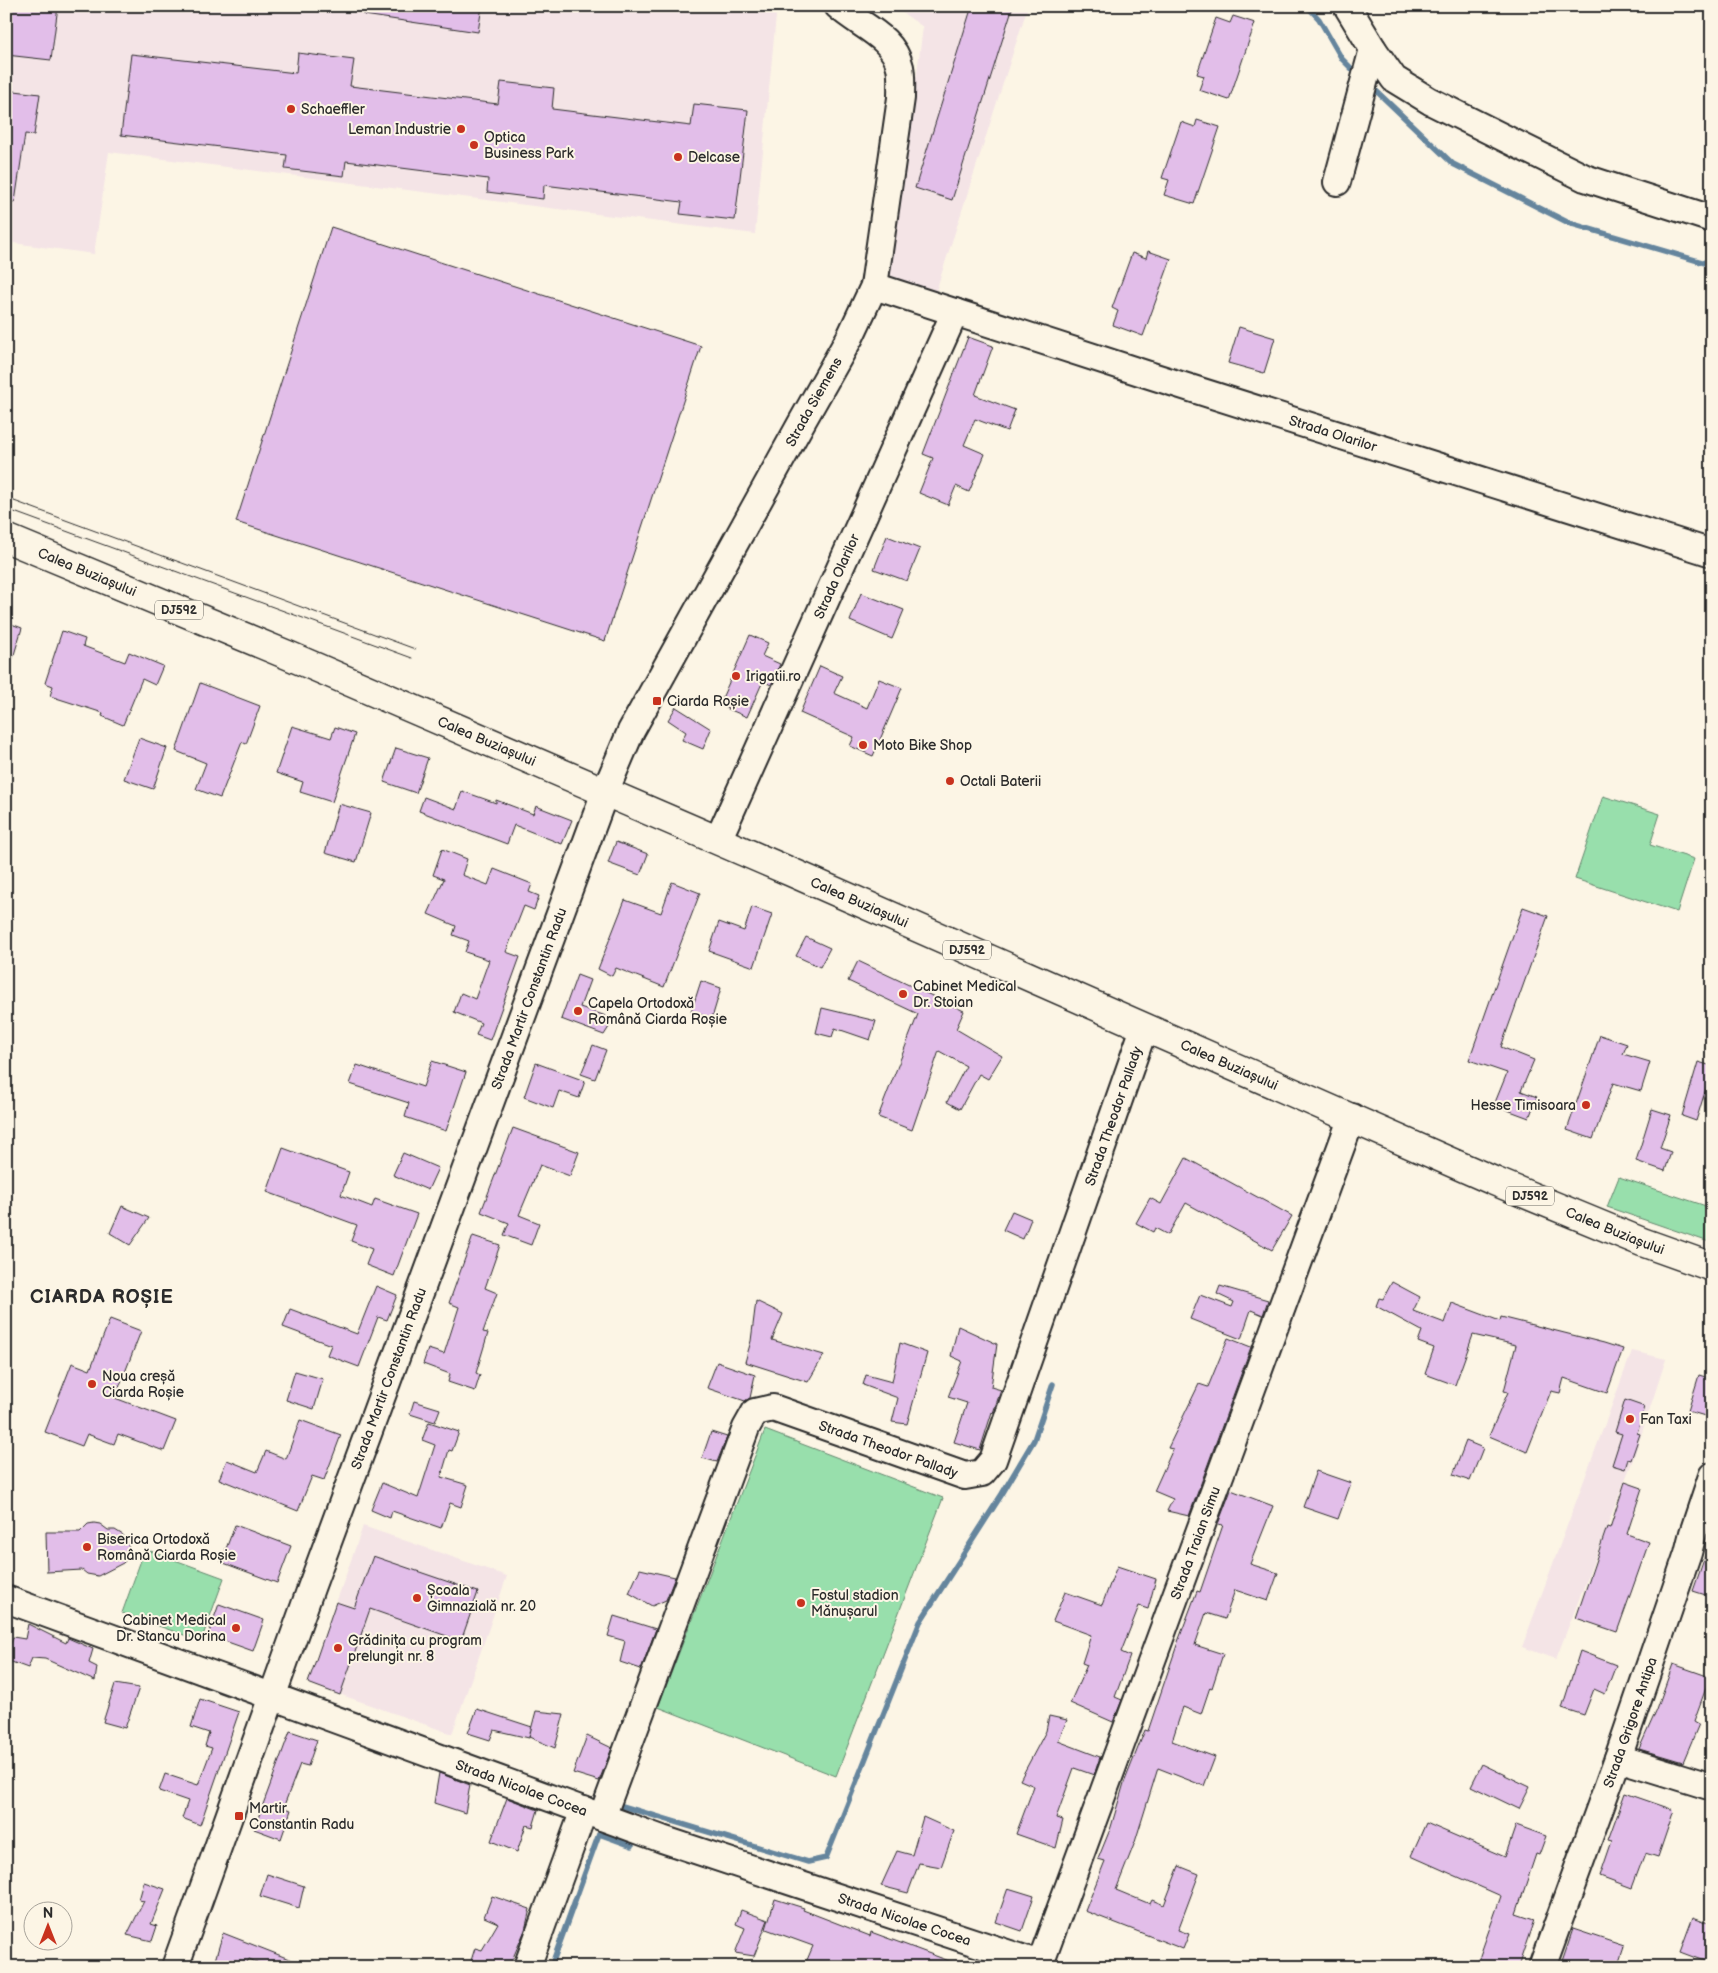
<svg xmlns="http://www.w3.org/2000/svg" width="1718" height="1973" viewBox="0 0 1718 1973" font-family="'Balsamiq Sans',sans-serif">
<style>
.built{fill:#f4e4e6}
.green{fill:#98dfac;stroke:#62856c}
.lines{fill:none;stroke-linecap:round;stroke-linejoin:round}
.stream{stroke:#65859d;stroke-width:5.5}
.building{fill:#e2bee9;stroke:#2b2b2b}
.minor-casing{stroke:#2b2b2b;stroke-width:30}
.major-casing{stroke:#2b2b2b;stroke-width:31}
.minor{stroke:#fcf5e5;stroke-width:26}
.major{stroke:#fcf5e5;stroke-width:28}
.tram{stroke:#2b2b2b;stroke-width:1}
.poi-dot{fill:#c8321e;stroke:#fcf5e5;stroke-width:2}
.labels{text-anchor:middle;stroke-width:4;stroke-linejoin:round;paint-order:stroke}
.shield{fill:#fcf5e5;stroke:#6a6863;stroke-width:1}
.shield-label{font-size:12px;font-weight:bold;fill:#2b2b2b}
.poi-label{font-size:14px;fill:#2b2b2b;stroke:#fcf5e5;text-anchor:start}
.street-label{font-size:14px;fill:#2b2b2b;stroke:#fcf5e5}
.district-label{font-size:19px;font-weight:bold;letter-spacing:1px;fill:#2b2b2b;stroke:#fcf5e5}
</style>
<rect width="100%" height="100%" fill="#fcf5e5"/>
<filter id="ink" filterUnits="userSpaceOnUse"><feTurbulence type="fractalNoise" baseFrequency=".02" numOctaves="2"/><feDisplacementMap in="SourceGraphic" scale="10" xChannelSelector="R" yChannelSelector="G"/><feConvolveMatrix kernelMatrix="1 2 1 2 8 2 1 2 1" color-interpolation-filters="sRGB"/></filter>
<g filter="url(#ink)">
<g class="built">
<path d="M6 6H777L755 234 109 152 94 254 6 242Z"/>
<path d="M893 6H1028L936 291 890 278 923 27Z"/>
<path d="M1632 1351 1666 1359 1634 1457 1556 1659 1522 1647Z"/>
<path d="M363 1526 507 1576 452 1734 308 1683Z"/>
</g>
<g class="green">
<path d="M1603 796 1660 814 1650 845 1694 859 1677 912 1575 879Z"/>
<path d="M1619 1177 1712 1208V1243L1607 1207Z"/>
<path d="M765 1430 943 1498 836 1776 658 1707Z"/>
<path d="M145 1549 224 1578 201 1641 122 1613Z"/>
</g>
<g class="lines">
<g class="stream">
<path d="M1307 6 1319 19 1342 59 1359 76"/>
<path d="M1370 85 1453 164 1569 223 1712 265"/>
<path d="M619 1805 808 1862 826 1858 920 1622 1002 1494 1034 1440 1053 1384"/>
<path d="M551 1967 599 1834 632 1846"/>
</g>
</g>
<g class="building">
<path d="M6 6H58L51 60 6 55Z"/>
<path d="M364 6H482L478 32 364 15Z"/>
<path d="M972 6H1013L952 200 915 188Z"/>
<path d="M1233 16 1255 23 1229 100 1199 90 1204 76 1197 74 1216 18 1230 23Z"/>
<path d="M298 53 354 60 350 86 498 104 501 82 554 88 552 109 691 126 694 104 748 110 735 220 680 214 682 202 544 185 543 199 487 192 488 179 346 161 344 176 285 169 287 155 121 135 131 54 296 73Z"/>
<path d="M6 90 40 94 34 135 25 134 15 202H6Z"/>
<path d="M1197 120 1220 127 1194 204 1164 195 1169 180 1162 178 1181 122 1195 127Z"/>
<path d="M331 227 701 346 605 641 236 522Z"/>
<path d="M1148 251 1171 259 1143 336 1113 325 1118 311 1112 308 1132 253 1146 258Z"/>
<path d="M1239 327 1275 338 1264 373 1228 363Z"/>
<path d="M968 337 993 346 975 395 1015 410 1007 431 975 419 964 445 985 454 969 492 956 486 948 505 919 493 933 458 923 454Z"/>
<path d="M887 536 920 549 907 581 874 569Z"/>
<path d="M861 593 904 610 892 639 850 621Z"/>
<path d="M6 622 22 628 10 668H6Z"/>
<path d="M62 631 85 639 83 646 125 662 129 652 163 666 155 685 142 679 123 725 102 716 103 713 50 696 53 686 45 683Z"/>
<path d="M750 635 768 643 762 656 780 664 771 685 763 681 747 717 719 705Z"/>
<path d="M820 666 842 676 834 693 867 708 879 679 902 688 873 756 850 746 854 737 800 713Z"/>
<path d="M200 683 260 706 246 744 242 742 220 798 196 789 206 763 176 751Z"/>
<path d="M676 707 711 729 703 749 682 740 686 732 668 720Z"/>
<path d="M292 726 331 738 335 727 355 734 332 802 300 792 303 782 276 773Z"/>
<path d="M139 738 167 748 153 789 124 779Z"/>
<path d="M396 748 428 758 416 793 384 782Z"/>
<path d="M462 791 496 803V800L533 814 536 806 572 820 562 844 514 825 507 844 419 811 424 797 456 809Z"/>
<path d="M339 804 371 813 356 862 325 853Z"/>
<path d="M616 842 648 854 640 875 608 863Z"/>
<path d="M442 849 467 859 462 875 488 885 494 869 532 884 529 892 539 896 534 910 524 906 506 952 520 957 490 1040 476 1035 481 1023 454 1012 461 993 475 999 489 960 465 952 469 941 453 935 456 926 428 914 444 879 433 875Z"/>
<path d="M672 882 700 893 664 987 616 968 612 976 598 969 625 900 661 913Z"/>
<path d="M752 907 772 914 754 967 709 951 719 922 744 931Z"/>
<path d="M1523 907 1548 916 1501 1047 1534 1060 1521 1091 1537 1097 1529 1118 1494 1105 1507 1073 1469 1060Z"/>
<path d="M806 937 830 948 820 967 796 956Z"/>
<path d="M858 961 964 1011 956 1029 1002 1056 988 1079 979 1074 960 1109 947 1102 966 1066 939 1051 912 1130 878 1117 918 1014 848 981Z"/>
<path d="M577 975 590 980 580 1007 606 1016 609 1021V1027L604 1035 561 1019Z"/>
<path d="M701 981 721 988 712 1018 691 1012Z"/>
<path d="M822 1008 876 1021 870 1040 835 1028 832 1037 816 1033Z"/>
<path d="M1600 1035 1627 1044 1623 1054 1650 1062 1641 1091 1613 1083 1593 1139 1567 1130Z"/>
<path d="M593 1045 606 1050 595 1079 581 1074Z"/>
<path d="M432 1061 466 1072 446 1131 405 1117 409 1103 350 1084 357 1065 423 1087Z"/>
<path d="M1698 1062 1712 1066V1069L1696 1121 1682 1116Z"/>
<path d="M536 1063 585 1081 579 1098 559 1091 553 1108 524 1097Z"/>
<path d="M1652 1109 1671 1115 1660 1148 1671 1152 1665 1171 1636 1161Z"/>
<path d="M513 1128 579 1152 570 1176 540 1165 519 1215 539 1223 531 1245 504 1235 509 1223 481 1212Z"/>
<path d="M283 1148 349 1172 341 1195 372 1207 375 1199 417 1214 394 1276 366 1265 372 1249 351 1241 357 1225 267 1192Z"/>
<path d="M403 1153 438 1168 428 1190 393 1175Z"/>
<path d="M1186 1158 1292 1216 1272 1250 1186 1203 1168 1235 1155 1228 1153 1232 1136 1223 1150 1198 1161 1204Z"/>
<path d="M122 1206 149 1218 130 1245 110 1233Z"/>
<path d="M1012 1211 1031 1219 1023 1239 1003 1230Z"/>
<path d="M473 1236 500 1245 485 1288 497 1293 483 1332 488 1333 476 1373 480 1375 475 1391 448 1382 450 1374 423 1364 428 1349 444 1354 459 1307 449 1303Z"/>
<path d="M1392 1282 1420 1297 1413 1311 1445 1323 1452 1303 1500 1321 1501 1317 1604 1343 1623 1349 1607 1393 1564 1378 1560 1393 1551 1391 1527 1452 1489 1436 1508 1392 1504 1391 1516 1345 1473 1335 1455 1385 1425 1374 1434 1348 1418 1342 1422 1331 1376 1306 1379 1298 1383 1299Z"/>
<path d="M376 1286 397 1295 387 1320 378 1317 359 1367 327 1355 331 1345 283 1327 290 1309 357 1334Z"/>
<path d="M1220 1286 1268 1300 1263 1315 1251 1310 1241 1339 1190 1319 1200 1295 1232 1307 1234 1302 1217 1294Z"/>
<path d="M756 1301 783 1314 772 1340 824 1355 808 1382 745 1362 751 1341Z"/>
<path d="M110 1319 141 1331 115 1398 176 1421 164 1451 118 1434 114 1444 87 1434 82 1446 45 1432 72 1363 90 1370Z"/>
<path d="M958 1326 997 1344 991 1387 1001 1390 993 1413 992 1412 980 1450 954 1442 967 1403 948 1397 962 1361 951 1356Z"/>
<path d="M1228 1338 1251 1347 1189 1516 1167 1511 1173 1499 1154 1491 1173 1449 1168 1448 1199 1384 1208 1387Z"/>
<path d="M900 1343 927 1353 907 1424 892 1422 898 1398 863 1385 866 1375 892 1382Z"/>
<path d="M717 1362 755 1375 750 1398 745 1401 707 1388Z"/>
<path d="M295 1371 323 1379 314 1409 286 1400Z"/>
<path d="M1699 1375 1712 1379V1418L1688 1411Z"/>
<path d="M1625 1400 1645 1407 1637 1433 1640 1434 1631 1460 1628 1459 1625 1469 1612 1465 1622 1434 1615 1432Z"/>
<path d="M414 1401 440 1409 435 1422 410 1414Z"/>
<path d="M300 1420 341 1435 324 1480 312 1476 298 1511 219 1479 227 1460 257 1472 266 1451 286 1459Z"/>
<path d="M429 1422 459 1432 452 1451 449 1450 441 1477 468 1485 461 1507 450 1503 441 1528 392 1511 390 1518 371 1510 382 1483 418 1498 435 1445 422 1440Z"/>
<path d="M711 1432 727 1437 717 1462 702 1458Z"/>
<path d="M1466 1441 1483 1448 1470 1481 1453 1475Z"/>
<path d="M1316 1471 1351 1483 1338 1519 1303 1507Z"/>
<path d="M1625 1482 1642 1488 1627 1534 1649 1542 1617 1632 1576 1618 1607 1527 1610 1528Z"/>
<path d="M1231 1490 1273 1506 1250 1564 1278 1573 1268 1601 1235 1590 1225 1619 1206 1613 1195 1645 1223 1654 1212 1688 1210 1687 1201 1714 1183 1707 1172 1741 1215 1757 1204 1786 1158 1768 1135 1842 1116 1890 1150 1904 1152 1900 1164 1905 1179 1866 1199 1874 1178 1930 1189 1934 1183 1949 1085 1911 1105 1861 1098 1859 1111 1827 1124 1783 1145 1730 1148 1731 1179 1639 1197 1591 1200 1592 1223 1525 1218 1524Z"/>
<path d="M94 1523 100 1524 108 1530H115L123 1535 128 1543 129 1552 127 1559 123 1563 98 1576 87 1574 82 1570 47 1572 46 1532H80L88 1524Z"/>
<path d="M235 1525 291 1546 277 1583 221 1562Z"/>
<path d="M1709 1545H1712V1597L1693 1591Z"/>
<path d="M373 1556 478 1592 461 1641 370 1609 340 1695 308 1683 336 1602 354 1608Z"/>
<path d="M1117 1566 1156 1579 1148 1609 1139 1606 1121 1652 1130 1656 1115 1697 1122 1700 1113 1722 1070 1703 1087 1665 1082 1663 1091 1635 1053 1621 1065 1592 1102 1605Z"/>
<path d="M640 1569 675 1577 666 1600 652 1606 629 1593Z"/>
<path d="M219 1604 264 1620 253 1651 208 1635Z"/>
<path d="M614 1616 656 1629 641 1669 620 1662 625 1641 608 1636Z"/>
<path d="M28 1624 66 1643 68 1638 93 1649 89 1663 97 1667 95 1681 45 1659 32 1658 28 1668 6 1660 13 1637 25 1639Z"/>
<path d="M1580 1651 1616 1665 1605 1694 1594 1689 1584 1715 1562 1708Z"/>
<path d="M1673 1664 1710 1677 1694 1721 1699 1724 1683 1762 1639 1749 1657 1709Z"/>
<path d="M115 1684 139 1688 125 1728 103 1722Z"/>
<path d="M200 1699 239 1712 200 1825 182 1818 188 1801 159 1791 165 1774 198 1785 212 1748 205 1746 209 1733 191 1727Z"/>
<path d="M477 1709 532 1727 529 1738 494 1730 490 1740 468 1733Z"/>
<path d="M536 1711 564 1714 555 1748 529 1737Z"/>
<path d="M1049 1716 1067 1720 1058 1741 1100 1757 1094 1775 1074 1768 1056 1818 1063 1820 1056 1848 1016 1834 1034 1786 1020 1780 1046 1731Z"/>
<path d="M290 1731 317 1740 308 1766 300 1764 283 1808 291 1810 281 1839 254 1829Z"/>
<path d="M587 1736 612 1748 599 1781 573 1773Z"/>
<path d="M1482 1764 1530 1787 1519 1809 1471 1786Z"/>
<path d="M439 1773 470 1785 465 1813 434 1803Z"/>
<path d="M1625 1793 1674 1810 1658 1857 1645 1853 1632 1888 1600 1876 1612 1841 1608 1840Z"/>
<path d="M507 1798 538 1810 533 1827 526 1825 517 1852 491 1841Z"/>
<path d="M923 1817 954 1831 941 1867 919 1863 908 1893 881 1886 897 1851 912 1855Z"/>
<path d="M1426 1823 1505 1857 1516 1825 1546 1836 1539 1855 1536 1854 1516 1914 1534 1920 1518 1967H1476L1501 1896 1411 1856Z"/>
<path d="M267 1874 304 1886 299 1908 260 1896Z"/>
<path d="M144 1882 165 1889 151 1924 157 1926 152 1941 127 1935 144 1901 139 1900Z"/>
<path d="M1008 1888 1034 1896 1022 1931 996 1922Z"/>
<path d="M492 1896 530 1909 525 1930 509 1967H469L475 1948 482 1950 498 1923 484 1917Z"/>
<path d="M775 1899 804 1908 803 1910 870 1936 871 1932 960 1965V1967H804L813 1946 766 1929Z"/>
<path d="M741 1910 768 1920 754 1956 735 1953 745 1928 736 1924Z"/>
<path d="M1693 1917 1712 1924V1964L1680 1952Z"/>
<path d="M1573 1929 1624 1946 1617 1967H1560Z"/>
<path d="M223 1933 307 1966V1967H268L249 1959 244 1967H213Z"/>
</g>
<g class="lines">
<defs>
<g id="minor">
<path d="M1347 6 1373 49 1394 79 1430 101 1585 178 1712 219"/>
<path d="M1337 182 1373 49"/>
<path id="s1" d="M874 286 1149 375 1712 553"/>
<path id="s2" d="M718 840 955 312"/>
<path id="s3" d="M6 1599 662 1839 1040 1964"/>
<path d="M1618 1758 1712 1787"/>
<path id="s4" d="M602 1817 746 1428 755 1412 773 1408 965 1476 982 1473 993 1460 1144 1028"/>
<path id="s5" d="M175 1967 311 1588 605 792 631 731 803 420 850 337 874 286 901 98C901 88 902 77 900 67 893 36 860 26 838 6"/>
<path d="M527 1967 584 1810"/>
<path id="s6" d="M1039 1967 1352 1117"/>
<path id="s7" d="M1542 1967 1618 1758 1688 1553 1693 1533 1712 1476"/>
</g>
<g id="major">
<path id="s8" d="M6 538 290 656 791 872 1494 1181 1642 1242 1712 1267"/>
</g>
</defs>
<use href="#minor" class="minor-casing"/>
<use href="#major" class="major-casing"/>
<use href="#minor" class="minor"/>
<use href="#major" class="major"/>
<g class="tram">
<path d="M6 498 415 649"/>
<path d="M6 509 412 658"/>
</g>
</g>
</g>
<g class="poi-dot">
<circle cx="291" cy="109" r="5"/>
<circle cx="461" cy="129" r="5"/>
<circle cx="474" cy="145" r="5"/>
<circle cx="678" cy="157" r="5"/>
<circle cx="736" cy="676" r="5"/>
<rect x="652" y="696" width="10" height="10" rx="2.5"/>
<circle cx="863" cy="745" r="5"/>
<circle cx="950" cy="781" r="5"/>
<circle cx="903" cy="994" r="5"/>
<circle cx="578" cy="1011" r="5"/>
<circle cx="1586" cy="1105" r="5"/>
<circle cx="92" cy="1384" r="5"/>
<circle cx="1630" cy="1419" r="5"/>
<circle cx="87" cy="1547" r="5"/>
<circle cx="417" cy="1598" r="5"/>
<circle cx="801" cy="1603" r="5"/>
<circle cx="236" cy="1628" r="5"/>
<circle cx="338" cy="1648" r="5"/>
<rect x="234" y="1811" width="10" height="10" rx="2.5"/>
</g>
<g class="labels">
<g class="shield">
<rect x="155" y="600.5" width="48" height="19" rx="4"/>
<rect x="943" y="940.5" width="48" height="19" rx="4"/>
<rect x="1506" y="1186.5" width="48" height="19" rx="4"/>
</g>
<g class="shield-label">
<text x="179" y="614">DJ592</text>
<text x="967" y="954">DJ592</text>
<text x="1530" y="1200">DJ592</text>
</g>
<g class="poi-label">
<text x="301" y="114">Schaeffler</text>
<text x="451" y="134" text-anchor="end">Leman Industrie</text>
<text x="484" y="142">Optica<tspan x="484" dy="16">Business Park</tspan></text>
<text x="688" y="162">Delcase</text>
<text x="746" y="681">Irigatii.ro</text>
<text x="667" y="706">Ciarda Roșie</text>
<text x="873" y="750">Moto Bike Shop</text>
<text x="960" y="786">Octali Baterii</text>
<text x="913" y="991">Cabinet Medical<tspan x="913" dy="16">Dr. Stoian</tspan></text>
<text x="588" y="1008">Capela Ortodoxă<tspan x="588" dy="16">Română Ciarda Roșie</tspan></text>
<text x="1576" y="1110" text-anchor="end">Hesse Timisoara</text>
<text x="102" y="1381">Noua creșă<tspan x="102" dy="16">Ciarda Roșie</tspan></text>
<text x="1640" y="1424">Fan Taxi</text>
<text x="97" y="1544">Biserica Ortodoxă<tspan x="97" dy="16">Română Ciarda Roșie</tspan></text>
<text x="427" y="1595">Școala<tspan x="427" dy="16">Gimnazială nr. 20</tspan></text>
<text x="811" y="1600">Fostul stadion<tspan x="811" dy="16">Mănușarul</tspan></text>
<text x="226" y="1625" text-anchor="end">Cabinet Medical<tspan x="226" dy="16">Dr. Stancu Dorina</tspan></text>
<text x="348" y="1645">Grădinița cu program<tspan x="348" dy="16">prelungit nr. 8</tspan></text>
<text x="249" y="1813">Martir<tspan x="249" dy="16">Constantin Radu</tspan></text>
</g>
<g class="street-label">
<text dy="5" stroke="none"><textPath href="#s5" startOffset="1694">Strada Siemens</textPath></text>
<text dy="5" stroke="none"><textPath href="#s1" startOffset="482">Strada Olarilor</textPath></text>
<text dy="5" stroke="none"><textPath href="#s8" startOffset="88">Calea Buziașului</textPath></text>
<text dy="5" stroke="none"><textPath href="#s2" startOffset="289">Strada Olarilor</textPath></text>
<text dy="5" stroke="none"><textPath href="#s8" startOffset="522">Calea Buziașului</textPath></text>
<text dy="5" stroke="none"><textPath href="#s8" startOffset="928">Calea Buziașului</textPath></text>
<text dy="5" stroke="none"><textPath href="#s5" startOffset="1031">Strada Martir Constantin Radu</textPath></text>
<text dy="5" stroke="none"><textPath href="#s8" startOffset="1332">Calea Buziașului</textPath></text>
<text dy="5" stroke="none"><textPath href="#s4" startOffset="1054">Strada Theodor Pallady</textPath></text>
<text dy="5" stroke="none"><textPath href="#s8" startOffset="1752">Calea Buziașului</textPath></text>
<text dy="5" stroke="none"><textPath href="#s5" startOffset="626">Strada Martir Constantin Radu</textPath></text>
<text dy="5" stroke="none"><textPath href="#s4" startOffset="574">Strada Theodor Pallady</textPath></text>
<text dy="5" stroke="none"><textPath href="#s6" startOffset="452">Strada Traian Simu</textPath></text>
<text dy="5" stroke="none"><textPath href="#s7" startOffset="260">Strada Grigore Antipa</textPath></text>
<text dy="5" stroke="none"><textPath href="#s3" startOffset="549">Strada Nicolae Cocea</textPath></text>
<text dy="5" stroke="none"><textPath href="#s3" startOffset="954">Strada Nicolae Cocea</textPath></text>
</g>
<g class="district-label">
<text x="102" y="1303">CIARDA ROȘIE</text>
</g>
</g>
<rect width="1718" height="1973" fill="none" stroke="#fcf5e5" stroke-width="25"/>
<rect x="12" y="12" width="1693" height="1948" fill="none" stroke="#2b2b2b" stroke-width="2" filter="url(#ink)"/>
<g transform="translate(48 1926)"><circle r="24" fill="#fcf5e5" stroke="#a8a49b"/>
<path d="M0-4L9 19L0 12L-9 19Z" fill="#c8321e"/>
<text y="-8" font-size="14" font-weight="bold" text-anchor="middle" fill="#2b2b2b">N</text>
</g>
</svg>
